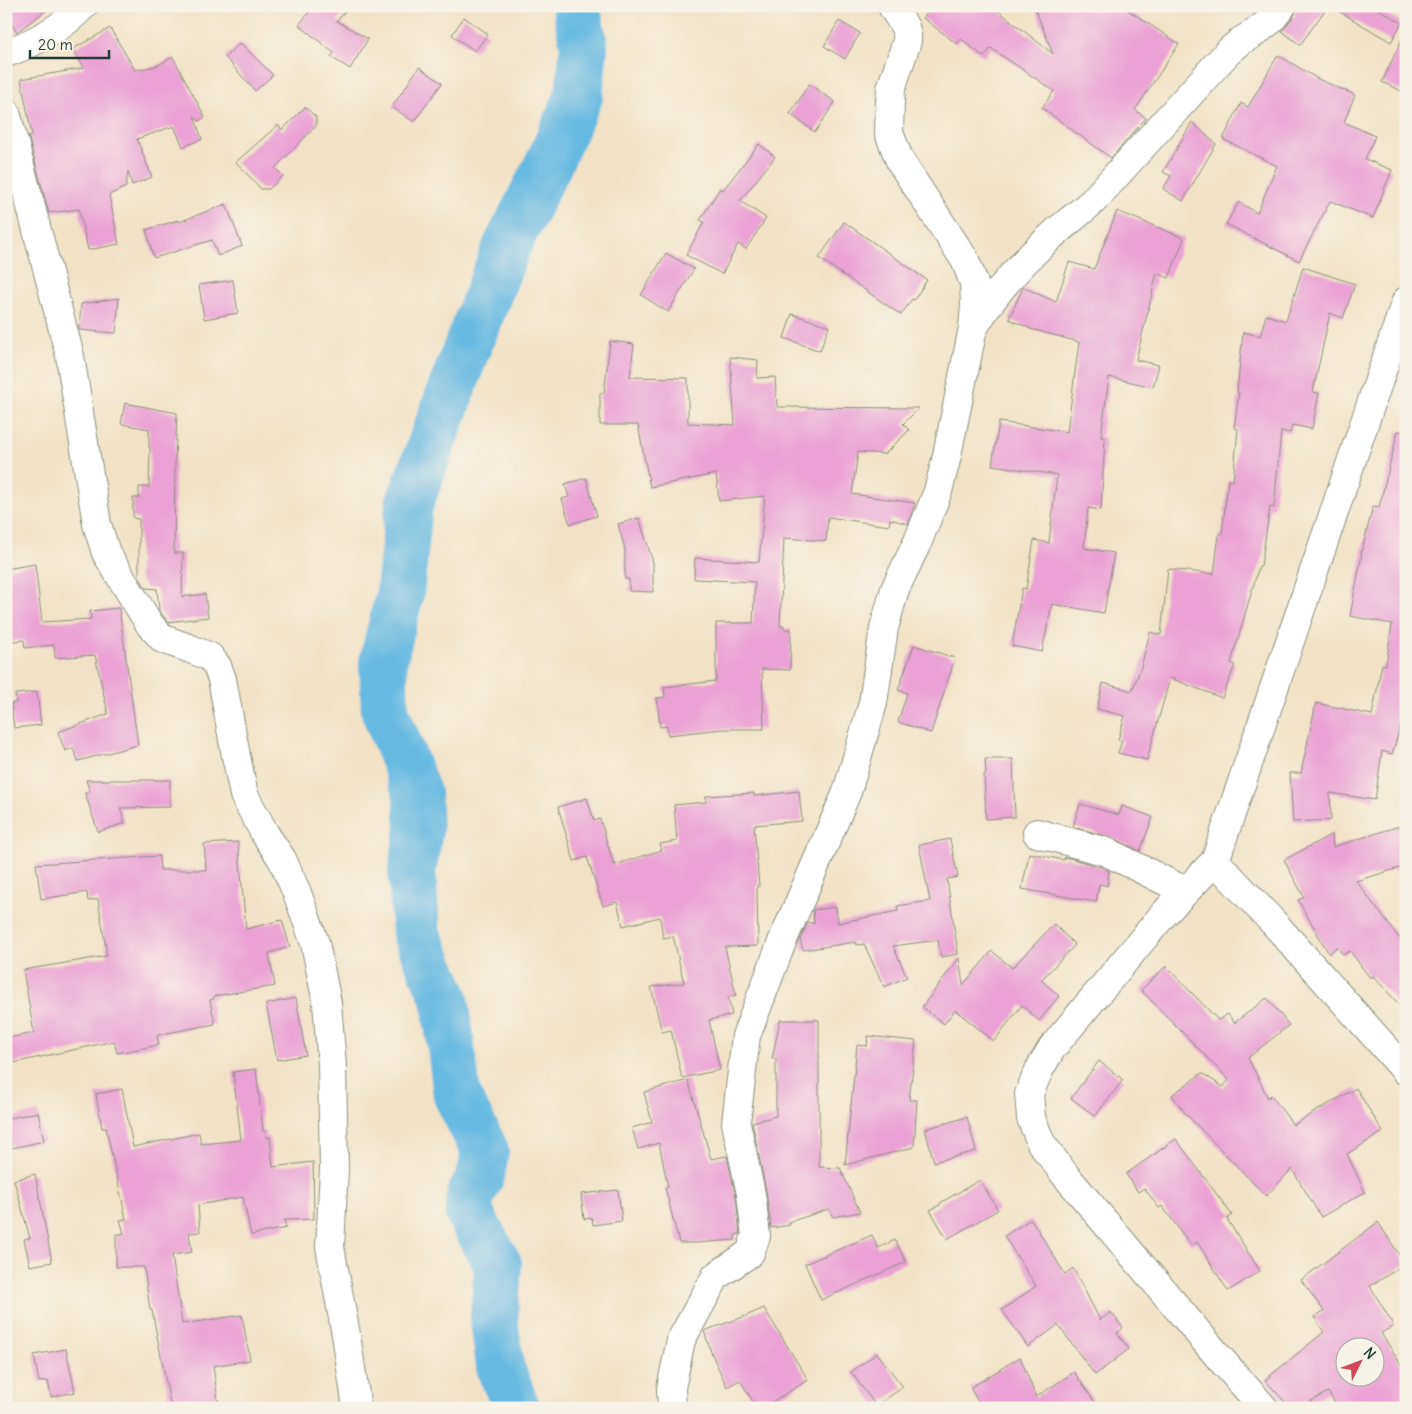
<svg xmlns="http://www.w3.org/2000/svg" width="1412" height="1414" viewBox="0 0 1412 1414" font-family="Delius,sans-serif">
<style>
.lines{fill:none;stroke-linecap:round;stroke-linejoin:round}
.river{stroke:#67b9e2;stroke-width:48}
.building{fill:#eba1d3;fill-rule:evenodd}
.minor-casing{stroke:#88907e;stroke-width:30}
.minor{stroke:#fff;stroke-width:28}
</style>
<rect width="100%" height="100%" fill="#f7f3e8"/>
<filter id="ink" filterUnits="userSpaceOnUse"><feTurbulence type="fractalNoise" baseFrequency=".02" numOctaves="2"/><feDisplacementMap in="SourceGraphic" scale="10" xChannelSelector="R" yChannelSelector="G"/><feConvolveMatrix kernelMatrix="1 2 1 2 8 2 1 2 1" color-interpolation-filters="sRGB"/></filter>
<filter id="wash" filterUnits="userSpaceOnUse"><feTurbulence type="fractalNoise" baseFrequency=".0096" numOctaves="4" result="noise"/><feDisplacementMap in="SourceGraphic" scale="20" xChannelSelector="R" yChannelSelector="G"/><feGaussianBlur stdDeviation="1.12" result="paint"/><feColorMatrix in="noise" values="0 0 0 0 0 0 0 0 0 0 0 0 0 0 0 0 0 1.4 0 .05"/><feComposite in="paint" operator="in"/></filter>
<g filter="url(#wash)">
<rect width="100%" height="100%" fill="#f1e2c7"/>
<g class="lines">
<path class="river" d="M516 1408 500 1366 494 1319 498 1264 469 1213 470 1196 481 1175 485 1151 457 1095 445 999 416 933 412 872 419 830 417 793 385 711 383 662 400 593 409 505 463 358 507 246 548 165 579 96 584 46 576 6"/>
</g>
<g id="blocks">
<g class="building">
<path d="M6 6H52L17 32 6 18Z"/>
<path d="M314 6H349L337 21 368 39 350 69 331 57 334 53 299 25Z"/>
<path d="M933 6H992L1053 54 1034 6H1122L1179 44 1135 110 1146 118 1111 158 1042 108 1054 91 991 48 984 57 961 39 957 44 923 18Z"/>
<path d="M1297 6H1328L1300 45 1282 31 1294 16Z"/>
<path d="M1330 6H1373L1402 23 1391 42Z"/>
<path d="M464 17 488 34 475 51 452 35Z"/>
<path d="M839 21 860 33 845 59 824 46Z"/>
<path d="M110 28 135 70 156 66 173 57 205 117 199 121 194 116 202 139 183 147 174 126 137 139 152 177 132 185 128 171 126 187 109 195 119 244 88 250 79 209 49 213 28 136H32L21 79 84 68 73 49Z"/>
<path d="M1406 30V93L1382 82Z"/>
<path d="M240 43 273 75 255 91 225 57Z"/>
<path d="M1278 55 1318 79 1355 95 1344 122 1375 136 1365 159 1392 170 1373 218 1330 201 1299 261 1226 224 1239 202 1257 213 1277 166 1223 139 1241 103 1248 107Z"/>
<path d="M419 67 442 83 414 122 392 107Z"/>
<path d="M809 84 835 102 815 132 790 114Z"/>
<path d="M305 107 316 117V126L275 168 283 176 269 189H261L236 162 278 125 282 130Z"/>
<path d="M1192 122 1216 144 1183 201 1163 189 1171 176 1163 172Z"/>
<path d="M759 144 775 157 740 201 766 218 746 249 738 244 722 274 686 255 704 222 700 220 720 188 723 190Z"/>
<path d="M226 204 242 246 218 256 212 240 154 258 146 230 178 220 179 222Z"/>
<path d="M1117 211 1184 238 1169 278 1157 273 1136 360 1159 365 1153 387 1109 377 1101 437H1105L1101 510 1088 508 1084 548 1114 553 1104 613 1052 604 1042 652 1012 646 1022 588 1026 589 1034 540 1049 543 1057 475 992 465 999 422 1067 432 1079 342 1031 329 1009 319 1023 287 1056 302 1069 262 1094 269Z"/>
<path d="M844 222 927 280 914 300 912 299 901 315 819 258Z"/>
<path d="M666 253 694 269 668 312 641 295Z"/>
<path d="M1303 267 1355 284 1343 318 1330 313 1313 392 1319 393 1312 429 1292 425 1290 433 1281 431 1274 508 1270 507 1261 566H1259L1231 663 1235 665 1222 698 1170 678 1147 760 1118 753 1122 741 1118 740 1125 716 1097 709 1103 683 1132 691 1141 667 1150 632 1161 635 1168 569 1214 574 1219 534H1222L1228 480 1233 481 1238 429 1234 428 1239 393 1237 392 1243 332 1260 336 1266 315 1286 321Z"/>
<path d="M233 280 238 313 204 319 199 285Z"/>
<path d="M119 298 116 333 79 330 81 304Z"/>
<path d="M792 314 829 326 820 351 784 338Z"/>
<path d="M610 341 634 344 630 377 688 378V423L735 425 730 357 758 360 757 378 775 377 777 407 919 408 903 424 909 430 885 454 858 452 852 494 915 503 908 524 890 519 889 526 828 517 826 541 784 538 780 626H784V629H791L790 670 762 669 764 729H722L668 735 667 726 660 727 657 698 665 697 664 687 716 681V623H753L755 582 694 579 695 558 759 562 765 496 719 501 716 474 650 487 638 425H600V393H604Z"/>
<path d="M125 403 177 413 175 461 174 553H183L182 597 205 594 208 617 168 622 159 610 157 589 146 588 139 577V519L133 518V498H139V487H149L150 447H149V429L121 424Z"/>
<path d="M1398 431 1406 432V709L1392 754 1382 751 1375 800 1330 793 1331 820 1293 822 1290 773H1301L1316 703 1372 715 1382 664 1386 665 1392 624 1350 616 1362 554H1361L1373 506 1379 507Z"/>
<path d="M586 478 597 516 570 524 562 499 569 497 565 484Z"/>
<path d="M639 518 653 562V592L629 591V579H625V549L618 524Z"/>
<path d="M35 564 42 622 91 619 90 611 119 608 138 745 78 761 73 748 65 751 58 732 108 714 95 655 55 658 54 645 25 648 24 640 6 642V569Z"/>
<path d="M914 645 955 658 931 733 898 722 907 693 898 690Z"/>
<path d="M37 692 41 725 14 728 11 703H16L15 694Z"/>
<path d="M985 759H1013L1015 817 986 819 984 774H986Z"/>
<path d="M86 780H170V807L120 808 125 823 98 832 85 793 90 792Z"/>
<path d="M799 791 802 821 754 825 759 886H757L758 946 725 947 736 995 728 997 732 1015 709 1020 720 1070 682 1078 671 1030 662 1032 651 987 684 983 673 936 663 938 660 917 623 926 617 902 603 906 587 857 574 861 558 807 587 798 594 821 600 819 614 865 662 850 660 844 677 841 674 805 706 802V796L754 793V796Z"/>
<path d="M1080 804 1119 815 1122 806 1153 817 1140 851 1111 837 1073 827Z"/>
<path d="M1406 824V866L1356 881 1406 947V1012L1373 976 1370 978 1350 951 1343 955 1337 947 1329 954 1298 900 1304 897 1284 860 1332 834 1333 847Z"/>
<path d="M950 839 958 877 947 879 958 954 941 957 938 940 893 946 907 977 884 987 864 944 857 945 856 942 803 950 800 940 808 922 814 924 813 910 836 907 838 923 898 911 897 906 930 901 919 845Z"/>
<path d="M238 842 246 929 282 920 290 947 269 953 275 986 214 996V999L210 1000 215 1024 157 1035 159 1045 117 1053 114 1041 13 1063 8 1038 34 1033 23 970 107 956 98 899 88 901 87 892 41 899 36 864 159 856 160 870H206L204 844Z"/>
<path d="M1029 853 1064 860 1065 857 1101 867 1109 871 1107 886 1099 884 1096 902 1022 889Z"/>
<path d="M1054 924 1075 945 1041 980 1059 996 1039 1021 1022 1005 994 1041 955 1010 944 1024 922 1007 959 958 963 985 992 951 1012 968Z"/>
<path d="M1166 966 1218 1020 1228 1014 1234 1023 1267 998 1289 1025 1248 1058 1268 1098 1271 1095 1293 1125 1356 1088 1383 1132 1347 1154 1365 1192 1321 1217 1292 1169 1266 1196 1186 1114 1172 1095 1202 1073 1223 1087 1229 1080 1141 990Z"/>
<path d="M296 998 306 1055 277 1060 266 1004Z"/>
<path d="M780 1020H819V1167L840 1168 860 1212 833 1217 829 1209 789 1222 790 1225 771 1228 766 1191 752 1122 776 1116V1059H772Z"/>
<path d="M868 1036 916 1041 909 1100H917L914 1147 845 1165 857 1045 867 1046Z"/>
<path d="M1099 1061 1123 1080 1095 1116 1071 1098Z"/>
<path d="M256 1069 263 1131H265L266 1137H270L273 1167 313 1162 314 1219 284 1220 286 1228 251 1235 243 1197 198 1205 200 1232 189 1233 192 1252 172 1255 182 1324 242 1315 250 1360 213 1366 219 1408H171L152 1310H150L144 1267H116V1235L124 1233 120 1220 126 1219 106 1128H102L96 1094 122 1089 133 1147 199 1133 201 1144 241 1140 233 1072Z"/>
<path d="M688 1080 711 1159 727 1156 736 1197 740 1234 735 1235V1240L697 1243H679L665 1187H668L659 1143 638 1149 632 1128 652 1122 644 1092Z"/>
<path d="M38 1112 44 1141 12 1148 6 1119Z"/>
<path d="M967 1117 976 1151 934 1162 925 1129Z"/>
<path d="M1176 1139 1232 1215 1227 1219 1260 1271 1228 1291 1197 1242 1191 1245 1162 1206 1159 1208 1144 1188 1138 1192 1126 1174Z"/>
<path d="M35 1174 52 1262 30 1266 24 1239 30 1238 14 1180Z"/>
<path d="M980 1180 998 1210 947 1239 930 1210 940 1205V1203Z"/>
<path d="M618 1190 622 1221 593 1225 592 1218 584 1219 581 1194Z"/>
<path d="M1031 1219 1065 1274 1073 1268 1100 1320 1111 1312 1123 1328 1117 1333 1129 1349 1095 1375 1058 1325 1028 1347 1002 1310 1036 1286 1004 1236Z"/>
<path d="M1378 1222 1405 1264 1370 1286 1394 1326 1381 1333 1406 1372V1408H1338L1328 1392 1298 1408H1289L1286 1403 1265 1380 1324 1332 1314 1317 1324 1311 1301 1280ZM1344 1346H1374V1376H1344Z"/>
<path d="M872 1235 878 1248 895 1240 906 1262 821 1300 805 1264Z"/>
<path d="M764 1308 808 1380 762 1408H757L740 1380 727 1387 711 1352 704 1331 746 1316Z"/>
<path d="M66 1349 75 1392 51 1397 48 1381 39 1382 34 1355Z"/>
<path d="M877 1353 903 1387 876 1406 851 1372Z"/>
<path d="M1020 1357 1036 1397 1074 1372 1099 1408H982L970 1388Z"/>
</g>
</g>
</g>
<g filter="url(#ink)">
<use href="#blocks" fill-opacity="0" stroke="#88907e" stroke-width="1"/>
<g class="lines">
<defs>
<g id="minor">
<path d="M6 53C34 43 62 28 83 6"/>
<path d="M6 112 70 356 97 524 106 553 150 625 163 639 191 649 210 657 217 666 222 679 236 756 244 795 265 834 282 859 297 893 315 943 327 1003 332 1066 334 1169 330 1247 346 1335 357 1408"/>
<path d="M974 327C996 290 1025 259 1057 231 1069 221 1081 212 1093 201L1228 52 1241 41 1256 32 1271 20 1282 6"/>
<path d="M1037 833 1107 852 1185 891"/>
<path d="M1215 861 1406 301"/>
<path d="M672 1408 671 1388 681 1340 716 1276 750 1253 756 1236 751 1194 736 1123 746 1036 782 942 847 792 873 703 884 628 895 589 918 541 938 491 946 460 973 328 975 305 974 283 965 260 900 161 889 133 890 102 891 89 907 41C909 26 898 19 892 6"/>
<path d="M1264 1408 1217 1355 1066 1176 1041 1143 1031 1118 1029 1094 1039 1070 1052 1048 1163 915 1215 861 1273 922 1406 1071"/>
</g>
</defs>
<use href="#minor" class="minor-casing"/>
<use href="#minor" class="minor"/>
</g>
</g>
<rect width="1412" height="1414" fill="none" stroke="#f7f3e8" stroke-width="25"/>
<g transform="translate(1360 1362) rotate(48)"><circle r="24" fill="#f7f3e8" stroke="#a1aaa0"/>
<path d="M0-4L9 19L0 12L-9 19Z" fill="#d1495b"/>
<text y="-8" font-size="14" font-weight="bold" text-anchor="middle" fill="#1f3d34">N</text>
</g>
<path d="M30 50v8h79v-8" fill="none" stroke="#1f3d34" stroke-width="2.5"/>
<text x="38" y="50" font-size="15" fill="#1f3d34" stroke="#f7f3e8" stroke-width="4" paint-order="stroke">20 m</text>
</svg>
